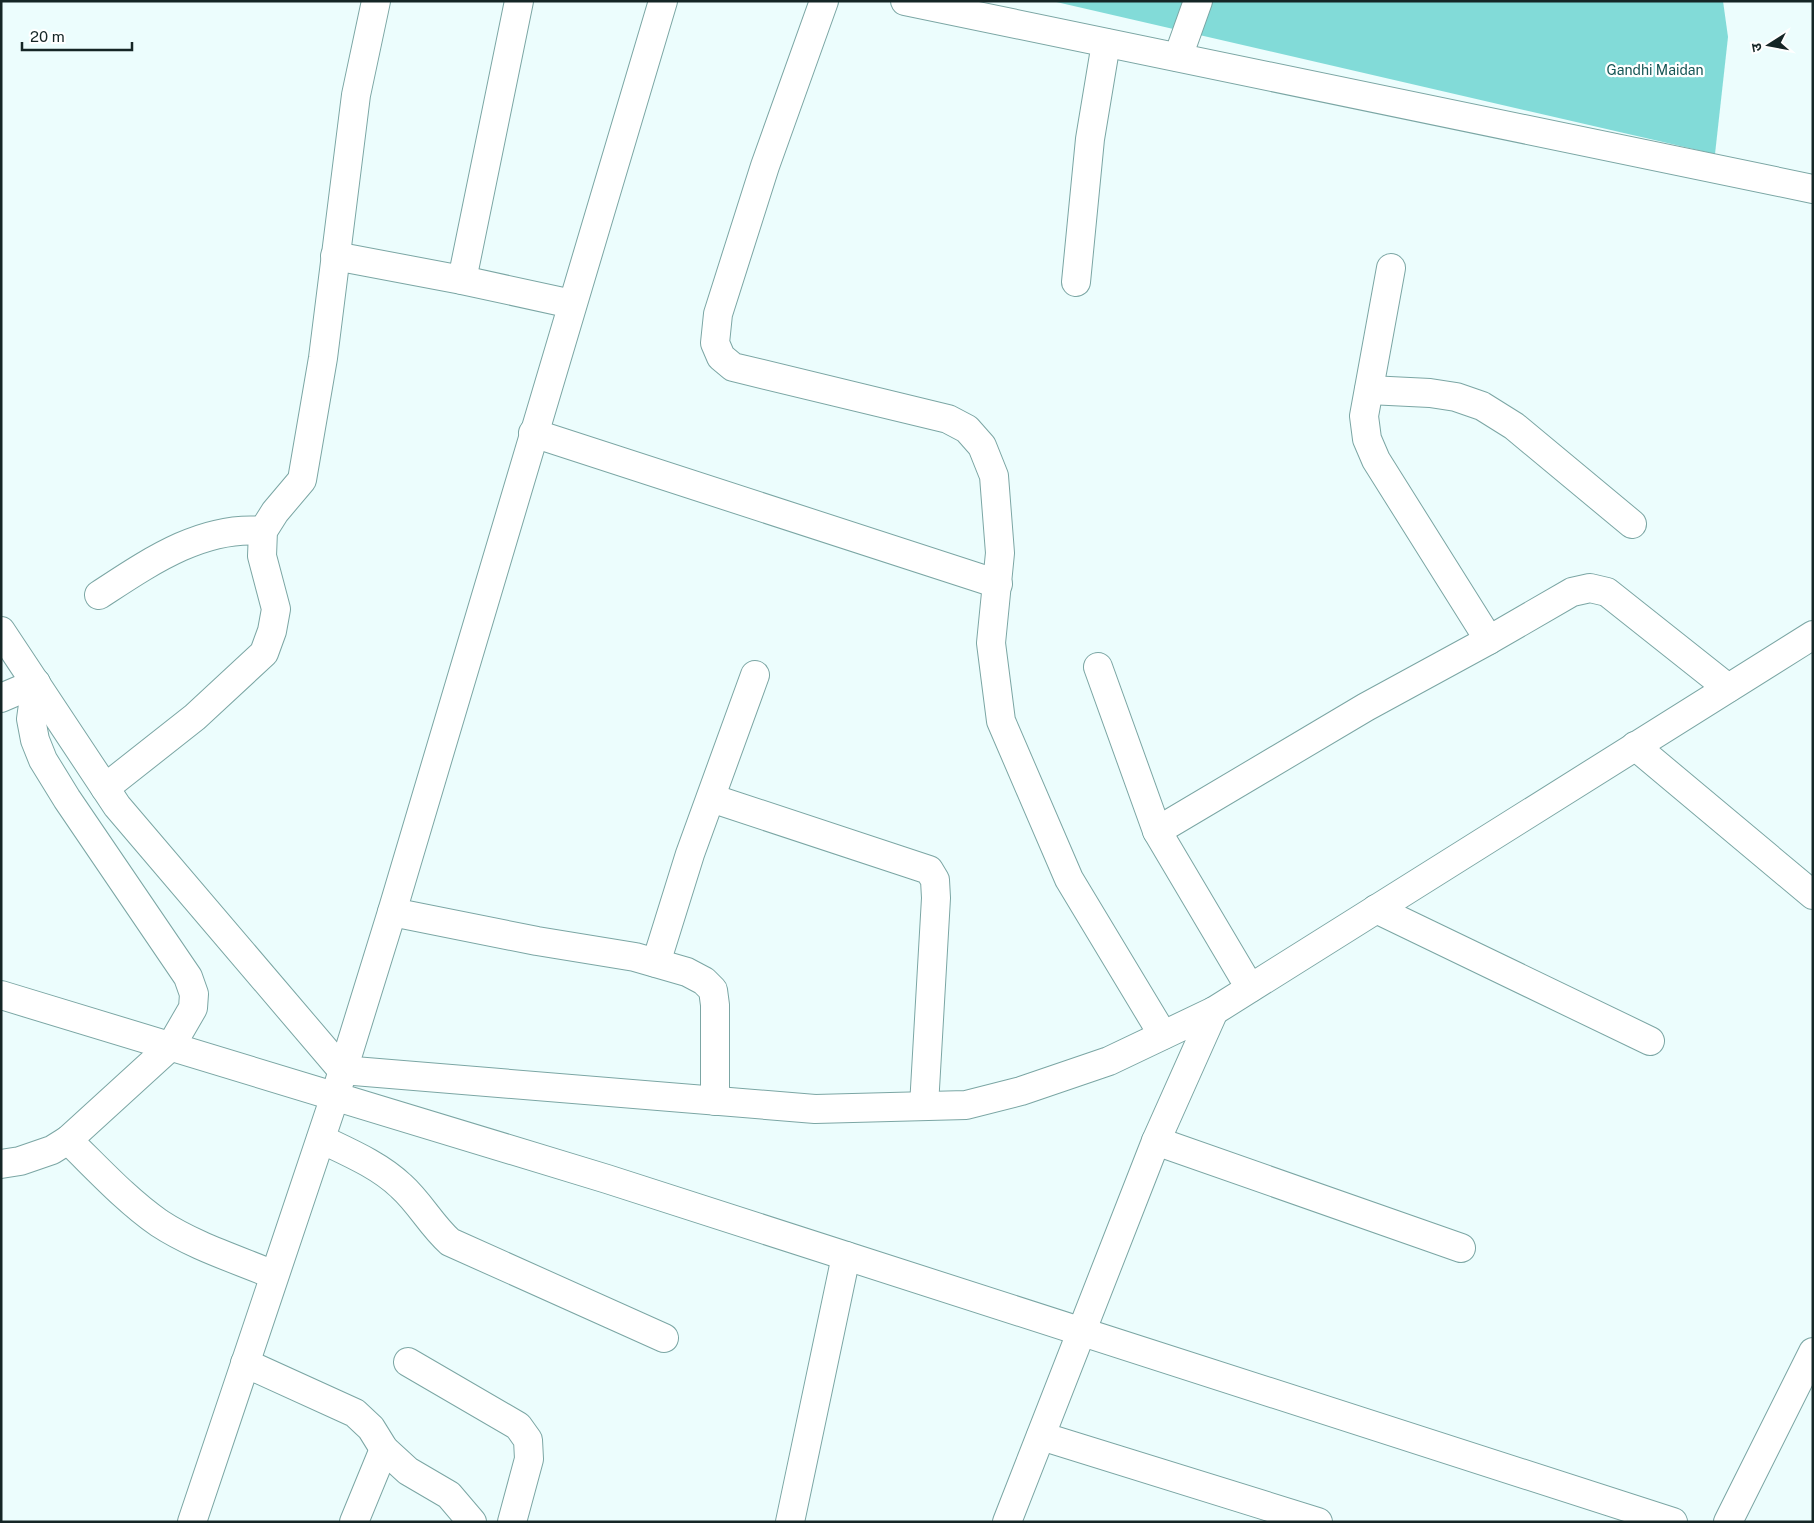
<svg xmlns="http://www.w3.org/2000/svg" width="1814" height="1523" viewBox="0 0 1814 1523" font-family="'Public Sans','Noto Sans Devanagari',sans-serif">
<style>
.green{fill:#82dbd8}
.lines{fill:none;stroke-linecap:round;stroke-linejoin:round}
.street-casing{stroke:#7ba6a4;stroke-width:30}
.street{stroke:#fff;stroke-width:28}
.labels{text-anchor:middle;stroke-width:4.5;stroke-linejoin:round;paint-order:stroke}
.park-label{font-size:14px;fill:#155655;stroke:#fff}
</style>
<rect width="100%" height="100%" fill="#ecfdfd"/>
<path class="green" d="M1052 1H1723L1728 37 1715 154Z"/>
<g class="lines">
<defs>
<g id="street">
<path d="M824 1 765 166 718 314 715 343 721 357 733 367 948 419 967 429 982 446 994 476 1000 553 991 643 1001 721 1069 879 1163 1035"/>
<path d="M905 1 1813 189"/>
<path d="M1178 57 1198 1"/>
<path d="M335 256 462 280 572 304"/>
<path d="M1391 268 1364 416 1367 439 1376 460 1489 640"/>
<path d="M462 280 519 1"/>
<path d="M1076 282 1090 139 1106 43"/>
<path d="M1369 390 1430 393 1456 397 1482 406 1514 426 1632 524"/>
<path d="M533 433 998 584"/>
<path d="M99 595C148 563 202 525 263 531"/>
<path d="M1 631 117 806 342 1070 815 1109 966 1105 1021 1091 1109 1061 1214 1011 1813 635"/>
<path d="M1098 667 1157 831 1250 988"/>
<path d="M1 698 36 683"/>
<path d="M1635 746 1813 895"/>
<path d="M105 788 195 717 264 653 272 631 276 609 262 556 263 531 275 512 302 480 323 358 356 95 376 1"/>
<path d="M711 798 929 870 935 880 936 898 924 1106"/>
<path d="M1157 831 1366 707 1489 640 1572 592 1590 588 1607 592 1728 688"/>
<path d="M1376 909 1650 1041"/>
<path d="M392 912 537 941 635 957 687 972 704 981 713 990 715 1005V1101"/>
<path d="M656 963 690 854 755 675"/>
<path d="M1 995 607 1179 1673 1522"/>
<path d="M321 1139C348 1152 379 1165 401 1186 420 1203 431 1225 450 1242L664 1338"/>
<path d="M68 1140C97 1168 126 1200 159 1223 194 1246 236 1259 274 1275"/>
<path d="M1156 1141 1461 1248"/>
<path d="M1 1164 20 1161 52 1150 68 1140 171 1046 193 1008 194 994 188 977 67 799 43 760 35 740 31 719 36 683"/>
<path d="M408 1362 518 1426 528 1440 529 1459 512 1522"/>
<path d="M245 1363 355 1413 371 1428 384 1449 408 1471 449 1495 472 1522"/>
<path d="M1041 1436 1318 1522"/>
<path d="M192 1522 335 1096 392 912 663 1"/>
<path d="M354 1522 384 1449"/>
<path d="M790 1522 846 1256"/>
<path d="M1007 1522 1156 1141 1214 1011"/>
<path d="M1728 1522 1813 1352"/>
</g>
</defs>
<use href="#street" class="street-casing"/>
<use href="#street" class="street"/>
</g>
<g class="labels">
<g class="park-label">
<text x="1655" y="75">Gandhi Maidan</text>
</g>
</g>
<rect width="1814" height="1523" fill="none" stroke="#152626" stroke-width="5"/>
<g transform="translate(1769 45) rotate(259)" stroke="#ffffff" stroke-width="4" paint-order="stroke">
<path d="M0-4L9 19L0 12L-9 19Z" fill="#152626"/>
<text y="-8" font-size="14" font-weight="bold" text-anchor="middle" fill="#152626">उ</text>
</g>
<path d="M22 42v8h110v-8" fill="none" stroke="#152626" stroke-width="2.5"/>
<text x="30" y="42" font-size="15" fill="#152626" stroke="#ffffff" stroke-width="4" paint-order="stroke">20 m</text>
</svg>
